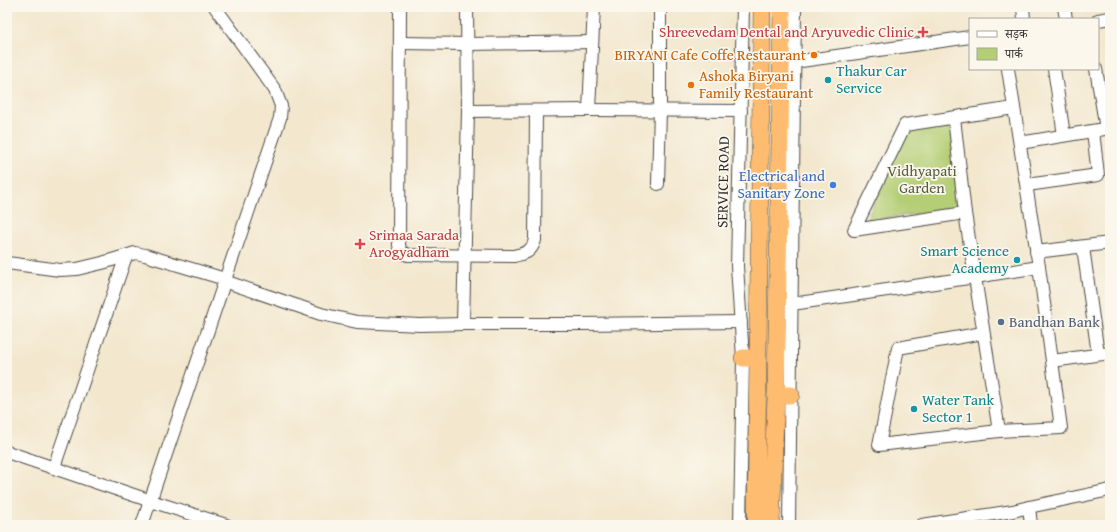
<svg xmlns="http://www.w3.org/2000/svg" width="1117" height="532" viewBox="0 0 1117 532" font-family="'Gentium Book Plus','Noto Serif Devanagari',serif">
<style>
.green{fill:#b4ce74;stroke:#707c50}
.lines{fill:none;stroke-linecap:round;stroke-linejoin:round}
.minor-casing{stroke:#494743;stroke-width:14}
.highway-casing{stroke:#494743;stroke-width:18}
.minor{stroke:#fff;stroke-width:12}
.highway{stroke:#febc70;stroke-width:17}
.health-dot{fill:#e0444e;stroke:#fbf7ec;stroke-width:1.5}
.food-dot{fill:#e8710a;stroke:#fbf7ec;stroke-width:1.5}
.culture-dot{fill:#0f9aa8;stroke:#fbf7ec;stroke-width:1.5}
.shop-dot{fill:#3f7fe0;stroke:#fbf7ec;stroke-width:1.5}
.service-dot{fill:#5c6f8a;stroke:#fbf7ec;stroke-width:1.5}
.labels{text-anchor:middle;stroke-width:3.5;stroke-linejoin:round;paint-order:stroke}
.health-label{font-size:15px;fill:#be3a42;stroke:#fbf7ec;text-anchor:end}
.food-label{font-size:15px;fill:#c56008;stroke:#fbf7ec;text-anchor:end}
.culture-label{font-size:15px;fill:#0d838f;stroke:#fbf7ec;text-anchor:start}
.park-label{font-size:15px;fill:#545c41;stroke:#fbf7ec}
.shop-label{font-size:15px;fill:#366cbe;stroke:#fbf7ec;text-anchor:end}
.street-label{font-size:15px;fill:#2b2b2b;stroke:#fbf7ec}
.service-label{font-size:15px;fill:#4e5e75;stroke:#fbf7ec;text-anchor:start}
</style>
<rect width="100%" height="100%" fill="#fbf7ec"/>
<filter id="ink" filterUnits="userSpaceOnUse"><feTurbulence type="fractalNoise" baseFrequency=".025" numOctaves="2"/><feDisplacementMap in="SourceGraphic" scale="8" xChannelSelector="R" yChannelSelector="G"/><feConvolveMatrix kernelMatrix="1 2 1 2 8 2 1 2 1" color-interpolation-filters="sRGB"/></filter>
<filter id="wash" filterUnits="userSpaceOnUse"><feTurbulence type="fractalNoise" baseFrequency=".012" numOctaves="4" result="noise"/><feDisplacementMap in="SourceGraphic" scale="16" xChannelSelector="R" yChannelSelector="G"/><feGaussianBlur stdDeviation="0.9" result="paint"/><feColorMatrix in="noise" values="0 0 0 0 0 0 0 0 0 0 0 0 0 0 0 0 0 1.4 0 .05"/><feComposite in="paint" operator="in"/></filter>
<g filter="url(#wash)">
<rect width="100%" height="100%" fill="#f3e7ce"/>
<path class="green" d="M951 121 958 208 866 221 907 127Z"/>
</g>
<g filter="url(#ink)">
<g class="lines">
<defs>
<g id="minor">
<path d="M400 7 399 245 401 252 408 255 514 256C525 253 531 253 535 240L536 111"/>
<path d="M1023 7 1024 19"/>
<path d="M1064 7 1066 19"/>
<path d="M1098 20 1110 18"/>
<path d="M401 43 467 44 592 42"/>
<path d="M794 62 970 37"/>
<path d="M1008 69 1039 267 1052 361 1110 353"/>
<path d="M1054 69 1064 135"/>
<path d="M1096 69 1106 129"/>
<path d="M589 110 594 7"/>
<path d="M468 111 589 110 741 111"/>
<path d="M954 118 965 213 999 431"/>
<path d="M1020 143 1110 128"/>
<path d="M658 184 660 110V7"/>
<path d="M1027 185 1098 175 1093 131"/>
<path d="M965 213 854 230 905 125 1014 108"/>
<path d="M1083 247 1098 354"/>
<path d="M1036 252 1110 243"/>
<path d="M7 263 60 270 77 269 102 263 135 253 145 255 225 279"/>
<path d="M224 281 321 314 357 322 420 325 463 324H581L741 322"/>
<path d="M792 304 975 277 1039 267"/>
<path d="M463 324 468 111 467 7"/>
<path d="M983 333 898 348 879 445 999 431 1061 428 1052 361"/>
<path d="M7 452 151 501 226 525"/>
<path d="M54 467 126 256"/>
<path d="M1029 507 1031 525"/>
<path d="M142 525 280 118 281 106 275 90 215 7"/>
<path d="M740 525 743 358 737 266 743 7"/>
<path d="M789 525 795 7"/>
<path d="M922 525 1013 511 1029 507 1110 490"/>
</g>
<g id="highway">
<path d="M743 358H758"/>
<path d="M776 395H791"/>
<path d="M756 525 762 7"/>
<path d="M771 525 776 395 782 7"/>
</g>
</defs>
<use href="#minor" class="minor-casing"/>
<use href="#highway" class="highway-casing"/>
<use href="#minor" class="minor"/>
<use href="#highway" class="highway"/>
</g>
</g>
<g class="health-dot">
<path d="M921 26h4v4h4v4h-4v4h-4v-4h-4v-4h4z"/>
<path d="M358 238h4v4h4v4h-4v4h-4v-4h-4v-4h4z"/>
</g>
<g class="food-dot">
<circle cx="814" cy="55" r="4"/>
<circle cx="691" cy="85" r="4"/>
</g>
<g class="culture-dot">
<circle cx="828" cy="80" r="4"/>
<circle cx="1017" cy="260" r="4"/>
<circle cx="914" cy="409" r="4"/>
</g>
<circle class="shop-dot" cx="833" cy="185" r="4"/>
<circle class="service-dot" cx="1001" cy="322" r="4"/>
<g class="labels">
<g class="health-label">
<text x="914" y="37">Shreevedam Dental and Aryuvedic Clinic</text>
<text x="369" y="240" text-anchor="start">Srimaa Sarada<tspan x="369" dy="17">Arogyadham</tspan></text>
</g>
<g class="food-label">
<text x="806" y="60">BIRYANI Cafe Coffe Restaurant</text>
<text x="699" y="81" text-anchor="start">Ashoka Biryani<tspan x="699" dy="17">Family Restaurant</tspan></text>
</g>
<g class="culture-label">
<text x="836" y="76">Thakur Car<tspan x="836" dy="17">Service</tspan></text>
<text x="1009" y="256" text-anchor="end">Smart Science<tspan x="1009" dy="17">Academy</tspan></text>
<text x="922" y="405">Water Tank<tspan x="922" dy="17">Sector 1</tspan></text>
</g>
<g class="park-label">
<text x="922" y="176">Vidhyapati<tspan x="922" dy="17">Garden</tspan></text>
</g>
<g class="shop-label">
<text x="825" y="181">Electrical and<tspan x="825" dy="17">Sanitary Zone</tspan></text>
</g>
<g class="street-label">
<text transform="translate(723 182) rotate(-89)" y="5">SERVICE ROAD</text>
</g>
<g class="service-label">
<text x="1009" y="327">Bandhan Bank</text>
</g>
</g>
<rect width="1117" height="532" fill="none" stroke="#fbf7ec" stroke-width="24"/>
<rect x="969" y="18" width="130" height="52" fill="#fbf7ec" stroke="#a8a59f"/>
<rect x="977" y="31" width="20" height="6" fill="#ffffff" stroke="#a8a59f"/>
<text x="1005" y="38" font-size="12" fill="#2b2b2b">सड़क</text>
<rect x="977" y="48" width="20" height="12" fill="#b4ce74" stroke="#a8a59f"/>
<text x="1005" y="58" font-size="12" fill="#2b2b2b">पार्क</text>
</svg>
